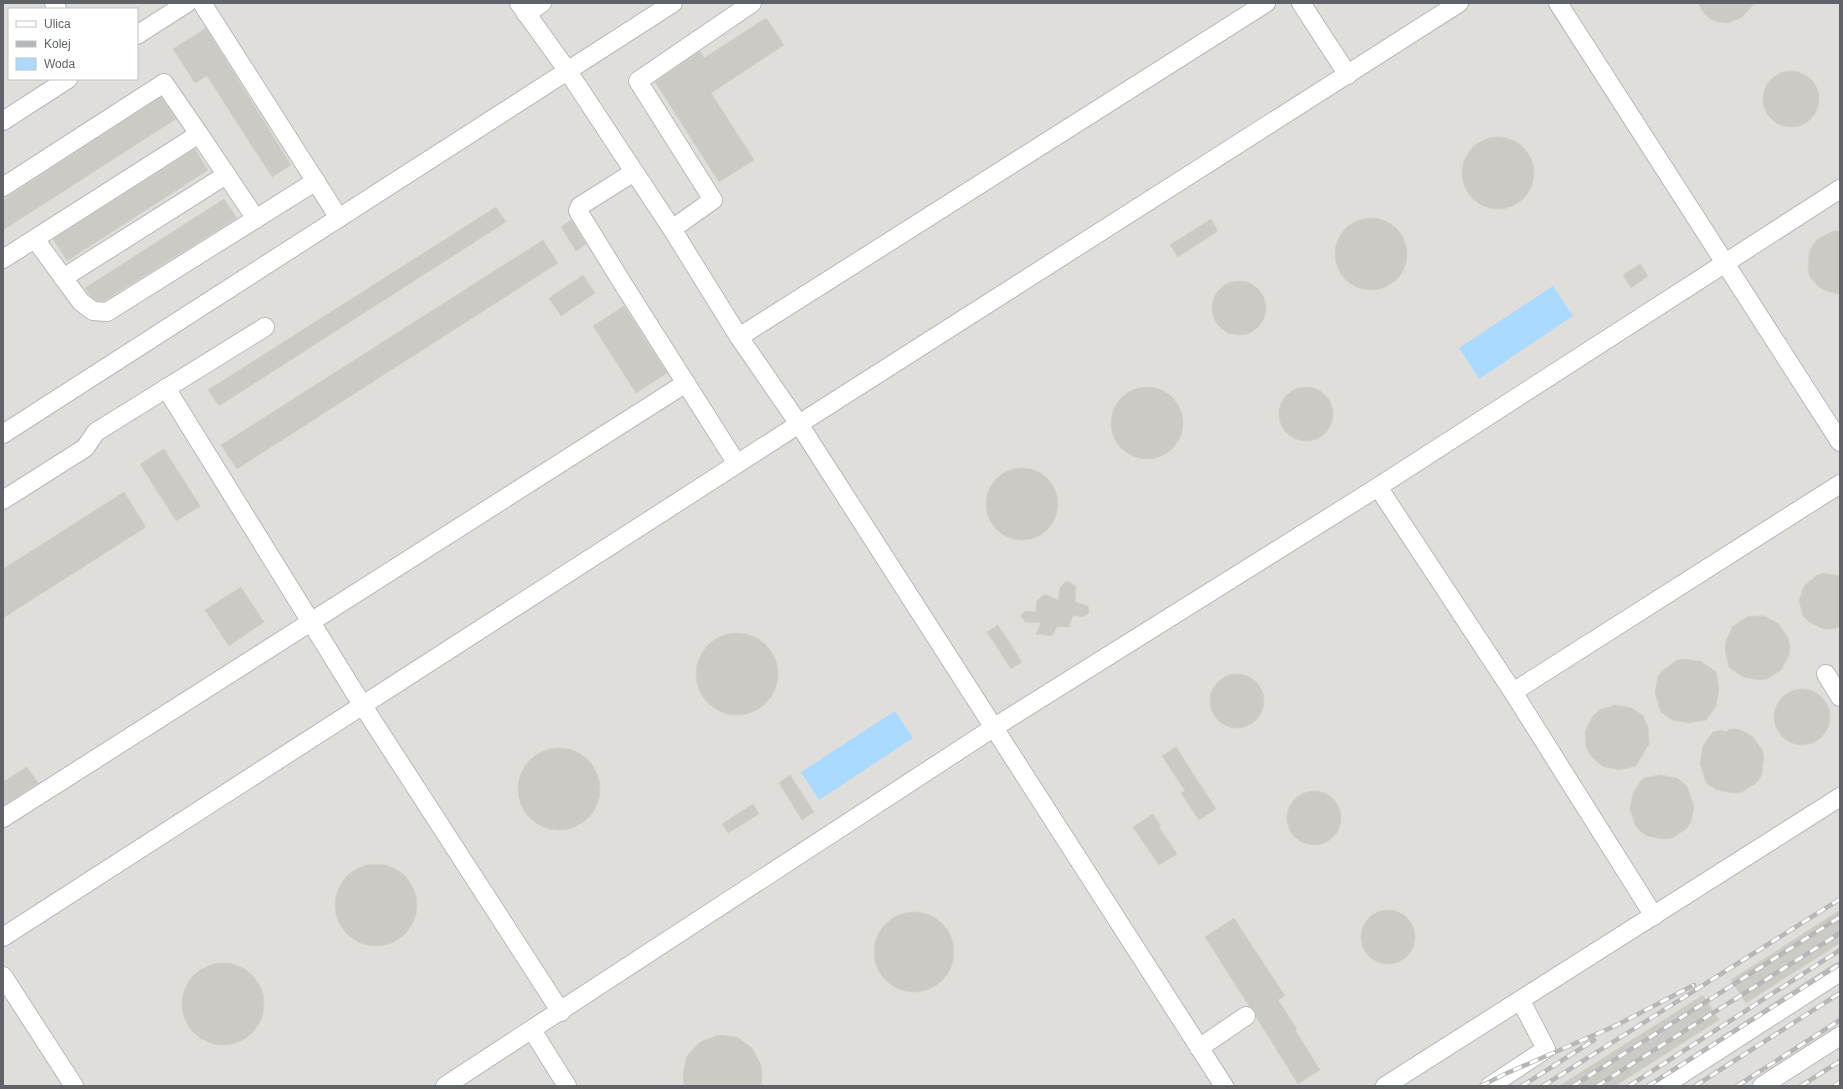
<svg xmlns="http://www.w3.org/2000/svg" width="1843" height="1089" viewBox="0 0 1843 1089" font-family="Arial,sans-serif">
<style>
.industrial{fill:#e0deda;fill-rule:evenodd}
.water{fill:#aadaff}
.building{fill:#cccac5;stroke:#d6d1c6}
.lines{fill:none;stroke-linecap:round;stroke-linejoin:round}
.minor-casing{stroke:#b5b8bc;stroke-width:20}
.minor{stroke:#fff;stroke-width:18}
.rail-casing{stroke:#b6b7b8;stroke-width:4.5}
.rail{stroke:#fff;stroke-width:3;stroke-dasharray:9;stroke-linecap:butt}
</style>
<rect width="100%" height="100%" fill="#f1efe8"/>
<path class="industrial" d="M3 3H1840V1086H3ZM9 9H137V79H9Z"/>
<g class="water">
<path d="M1553 286 1573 316 1479 379 1459 348Z"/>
<path d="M895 711 913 738 819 800 801 772Z"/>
</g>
<g class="building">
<path d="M1698 3H1755L1742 17 1728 23 1718 22 1710 19 1704 13Z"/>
<path d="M766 18 784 45 711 93 754 160 719 182 655 82 700 51 704 58Z"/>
<path d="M206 28 291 165 272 177 207 76 195 83 173 49Z"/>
<circle cx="1791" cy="99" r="28"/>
<path d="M161 97 176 119 3 230V200Z"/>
<circle cx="1498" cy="173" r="36"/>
<path d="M195 149 208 170 67 261 53 239Z"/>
<path d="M224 199 237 218 104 301H97L91 297 85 288Z"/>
<path d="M496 207 506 222 219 406 208 390Z"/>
<circle cx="1371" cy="254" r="36"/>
<path d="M1211 219 1218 231 1178 257 1170 245Z"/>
<path d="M571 220 586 244 576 251 561 227Z"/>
<path d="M1833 231H1840V295L1821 289 1810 277 1808 269 1809 253 1813 245 1818 239Z"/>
<path d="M543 240 558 263 237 469 221 445Z"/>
<path d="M1640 264 1648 276 1631 288 1623 275Z"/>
<path d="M583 275 595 293 561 316 549 298Z"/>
<circle cx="1239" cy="308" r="27"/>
<path d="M624 306 667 373 636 393 593 326Z"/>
<circle cx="1147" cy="423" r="36"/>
<circle cx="1306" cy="414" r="27"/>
<path d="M164 449 200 506 176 521 140 464Z"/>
<circle cx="1022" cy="504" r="36"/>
<path d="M124 492 146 527 3 618V569Z"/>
<path d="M1823 573 1840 576V627L1831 629H1823L1809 622 1803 616 1799 601 1804 586 1816 576Z"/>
<path d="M1065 582H1069L1076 586 1075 602 1088 606 1089 613 1083 617 1073 615 1069 627H1057L1052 636 1036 634 1041 623 1025 622 1021 616 1023 613 1026 611 1036 612 1037 601 1043 595H1047L1058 600 1060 587Z"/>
<path d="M241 587 264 622 229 646 205 610Z"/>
<path d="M1756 616H1764L1779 624 1788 638 1790 646 1789 655 1781 670 1767 679 1759 680 1743 677 1729 667 1725 650 1726 641 1733 626 1747 617Z"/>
<path d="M998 625 1022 662 1011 669 987 632Z"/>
<circle cx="737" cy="674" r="41"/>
<path d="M1685 659 1702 662 1716 672 1719 689 1716 706 1706 720 1689 723 1672 720 1661 712 1655 693 1658 676 1663 670 1677 660Z"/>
<circle cx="1237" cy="701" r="27"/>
<circle cx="1802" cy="717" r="28"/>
<path d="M1615 705 1632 708 1643 716 1648 727 1649 744 1636 766 1619 770 1602 766 1590 755 1586 747 1585 731 1593 716 1599 710Z"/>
<path d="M1730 729H1739L1753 737 1763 751 1764 759 1761 776 1756 783 1742 792 1733 793 1717 790 1706 783 1700 763 1703 746 1713 732 1723 730 1725 732Z"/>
<path d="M1176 747 1216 809 1199 820 1181 793 1185 791 1162 756Z"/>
<circle cx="559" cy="789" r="41"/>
<path d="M27 767 38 783 3 806V782Z"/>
<path d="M790 775 814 812 802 820 779 783Z"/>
<path d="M1660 775 1677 778 1687 786 1694 806 1691 822 1686 829 1672 838 1664 839 1647 836 1640 831 1635 825 1630 809 1633 793 1643 778Z"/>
<circle cx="1314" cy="818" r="27"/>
<path d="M753 804 759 814 728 833 722 824Z"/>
<path d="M1153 814 1161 826 1159 827 1177 854 1159 865 1133 827Z"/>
<circle cx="376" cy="905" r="41"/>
<path d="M1840 910V943L1746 1003 1731 980Z"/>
<circle cx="1388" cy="937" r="27"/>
<circle cx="914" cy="952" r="40"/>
<path d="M1234 918 1285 996 1278 1000 1297 1029 1295 1030 1320 1070 1298 1084 1256 1017 1255 1010 1249 1006 1205 937Z"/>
<circle cx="223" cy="1004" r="41"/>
<path d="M1703 995 1719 1020 1615 1086H1559Z"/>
<path d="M718 1035 737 1037 752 1048 761 1065 762 1075 761 1086H684L683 1074 687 1056 700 1042Z"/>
</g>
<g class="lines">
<defs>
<g id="minor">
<path d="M54 3 57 9"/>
<path d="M202 3 339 218"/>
<path d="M519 3 567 70 672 229 739 337 799 424 1224 1086"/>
<path d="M1301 3 1348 75"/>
<path d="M1558 3 1840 442"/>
<path d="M526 14 542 3"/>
<path d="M137 35 187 3"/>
<path d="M3 121 68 79"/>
<path d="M199 134 256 219"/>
<path d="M634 172 580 206 578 211 623 284 737 464"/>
<path d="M3 187 164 83 199 134 3 259"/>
<path d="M672 229 713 200 638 81 752 3"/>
<path d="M35 239 81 302 93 311 107 312 316 181"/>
<path d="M63 278 226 175"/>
<path d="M739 337 1266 3"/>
<path d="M166 388 363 706 561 1012"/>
<path d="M3 434 673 3"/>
<path d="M1378 487 1513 692 1654 916"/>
<path d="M3 500 85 448 96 432 265 327"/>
<path d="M1826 674 1840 697"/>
<path d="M1513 692 1840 484"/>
<path d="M3 818 686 383"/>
<path d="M3 937 799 424 1459 3"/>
<path d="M3 976 74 1086"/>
<path d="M532 1030 567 1086"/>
<path d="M1199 1048 1246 1016"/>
<path d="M445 1086 993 728 1378 487 1840 189"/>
<path d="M1385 1086 1840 797"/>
<path d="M1490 1086 1546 1049 1521 1001"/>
<path d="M1663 1086 1840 972"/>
<path d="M1762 1086 1840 1036"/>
</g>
</defs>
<use href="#minor" class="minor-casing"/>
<use href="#minor" class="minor"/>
<defs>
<g id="rail">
<path d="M1481 1086 1505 1074 1617 1025 1694 985"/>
<path d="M1522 1086 1594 1040"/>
<path d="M1543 1086 1840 899"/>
<path d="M1573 1086 1840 917"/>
<path d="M1597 1086 1840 933"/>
<path d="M1629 1086 1840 950"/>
<path d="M1648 1086 1840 964"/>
<path d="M1695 1086 1840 993"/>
<path d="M1737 1086 1840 1020"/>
<path d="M1801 1086 1840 1061"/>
<path d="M1834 1086 1840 1082"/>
</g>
</defs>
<use href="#rail" class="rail-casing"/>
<use href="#rail" class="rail"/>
</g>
<rect width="1843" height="1089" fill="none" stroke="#5f6368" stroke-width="8"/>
<rect x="8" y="8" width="130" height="72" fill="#ffffff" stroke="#bfc1c3"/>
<rect x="16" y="21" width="20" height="6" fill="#ffffff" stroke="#bfc1c3"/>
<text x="44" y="28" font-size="12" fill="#5f6368">Ulica</text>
<rect x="16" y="41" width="20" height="6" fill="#b6b7b8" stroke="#bfc1c3"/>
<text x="44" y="48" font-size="12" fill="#5f6368">Kolej</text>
<rect x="16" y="58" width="20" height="12" fill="#aadaff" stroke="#bfc1c3"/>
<text x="44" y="68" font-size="12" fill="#5f6368">Woda</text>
</svg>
